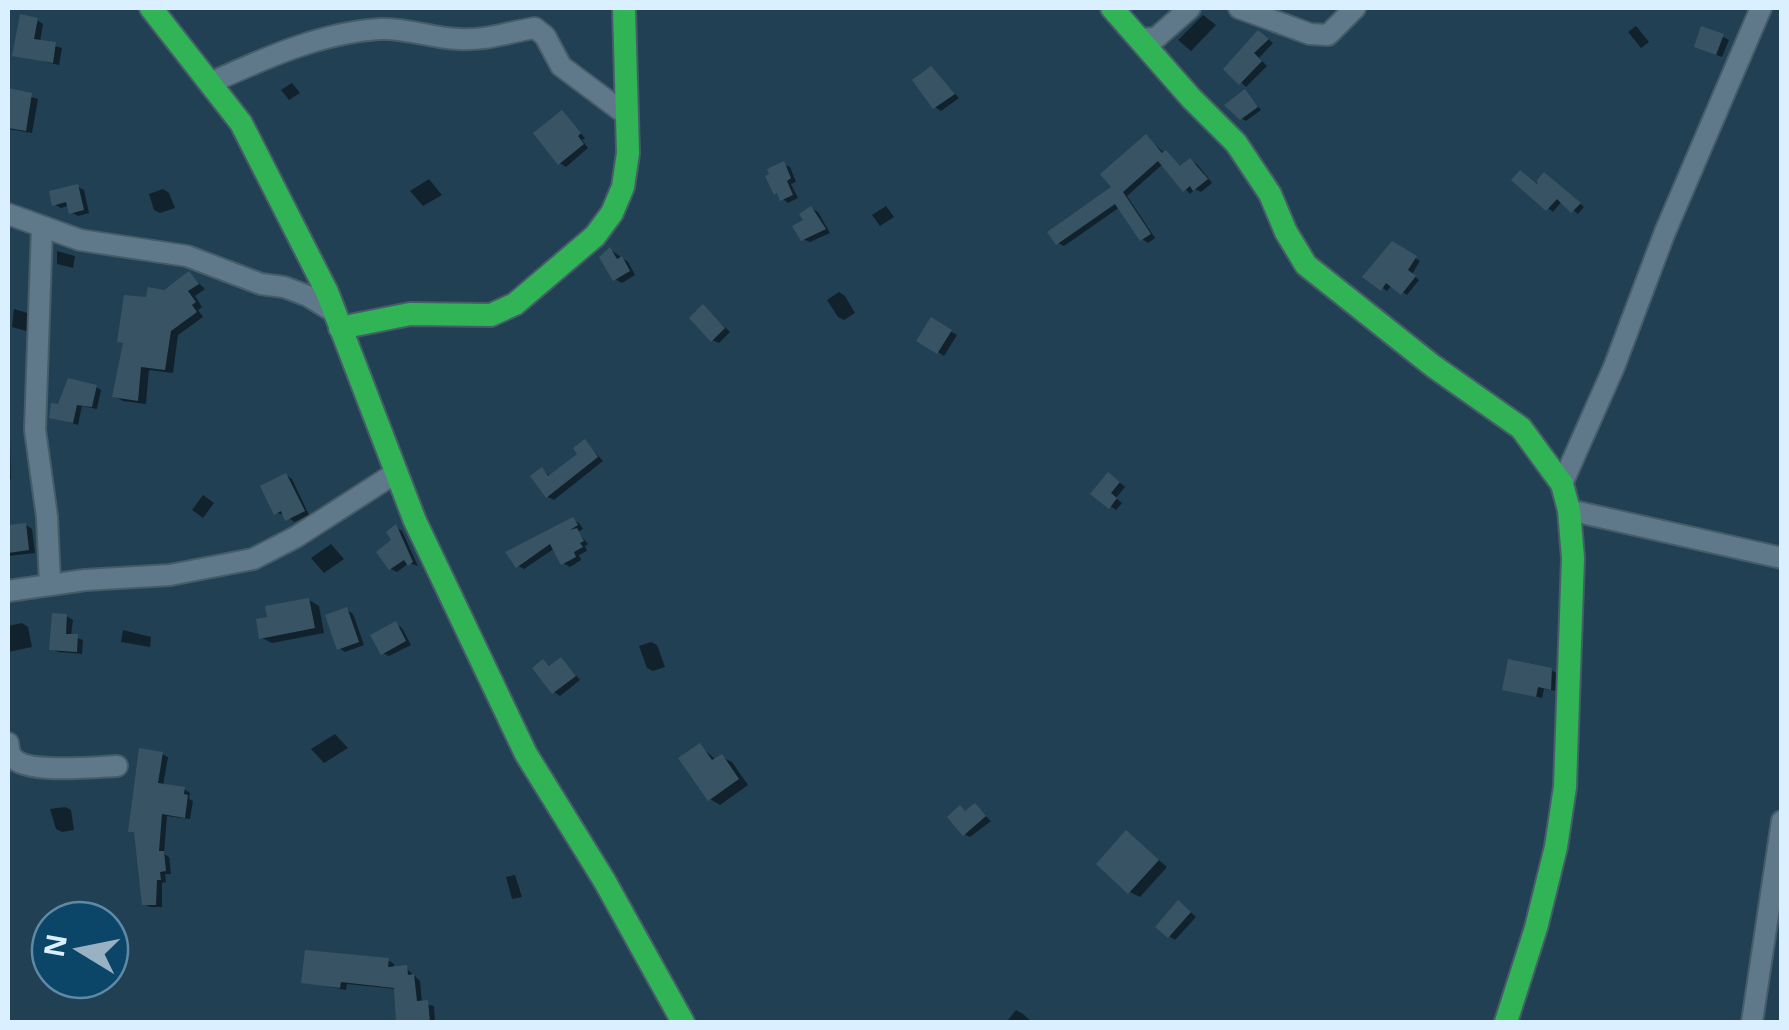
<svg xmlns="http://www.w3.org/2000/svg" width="1789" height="1030" viewBox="0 0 1789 1030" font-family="'Noto Sans',sans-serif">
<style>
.shadow{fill:#0007}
.building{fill:#385464}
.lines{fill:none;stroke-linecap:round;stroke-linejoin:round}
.street-casing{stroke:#465c69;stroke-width:24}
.fast-casing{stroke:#465c69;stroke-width:26}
.street{stroke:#5f798a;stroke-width:20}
.fast{stroke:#30b455;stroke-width:22}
</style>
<rect width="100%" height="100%" fill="#214053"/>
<g class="shadow">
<path d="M1203 15 1216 25 1191 51 1178 40Z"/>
<path d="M37 20 43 24 40 42 62 48 59 65 15 55Z"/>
<path d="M1636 26 1649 42 1641 48 1628 32Z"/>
<path d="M1265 36 1273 43 1259 58 1267 66 1246 87 1227 69Z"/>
<path d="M1723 37 1729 40 1722 57 1703 50Z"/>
<path d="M931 69 959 98 941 111 935 107Z"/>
<path d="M292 83 300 93 289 100 281 90Z"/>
<path d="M8 91 38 99 32 133 8 129Z"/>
<path d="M1245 92 1261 110 1246 121 1241 118Z"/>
<path d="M562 113 585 138 582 140 588 148 566 167 560 163Z"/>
<path d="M1147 138 1182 168 1191 161 1197 164 1212 183 1201 192 1195 189 1190 194 1163 164 1127 196 1155 238 1148 243 1142 239 1120 207 1064 246 1058 243 1115 188Z"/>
<path d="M783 164 790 167 796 182 791 184 798 198 788 203 776 193Z"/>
<path d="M1550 178 1584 207 1578 214 1562 201 1553 212 1515 180 1542 190Z"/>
<path d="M429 179 442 195 423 206 410 191Z"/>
<path d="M78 187 84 190 89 213 78 216 71 212 70 205 61 208 54 204Z"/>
<path d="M163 189 169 193 175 208 160 213 154 210 149 194Z"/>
<path d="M886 206 894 217 880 226 872 215Z"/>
<path d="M812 209 818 212 830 233 810 242 803 239Z"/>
<path d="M1392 244 1420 261 1412 274 1419 280 1407 295 1392 285 1387 291 1366 277Z"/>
<path d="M611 250 628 262 635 275 622 283 615 279Z"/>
<path d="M57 251 75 256 73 268 57 264Z"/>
<path d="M189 274 205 289 195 296 202 307 198 310 203 317 178 335 173 373 149 370 146 404 123 401 115 396 148 300Z"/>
<path d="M839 292 845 296 855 313 844 320 838 317 827 300Z"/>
<path d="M704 307 730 332 719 343 712 340Z"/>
<path d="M14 309 31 314 30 332 12 327Z"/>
<path d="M932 320 957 335 944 356 920 340Z"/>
<path d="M96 387 101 390 97 409 82 406 78 425 52 417 60 407Z"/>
<path d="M8 437 10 438 11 479 8 480Z"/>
<path d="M585 442 603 461 554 500 548 497 533 477 542 470 551 477 581 454Z"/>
<path d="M286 475 292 479 309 515 294 522 286 515 276 513Z"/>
<path d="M1115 478 1125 487 1116 498 1122 503 1116 510 1094 494Z"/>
<path d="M203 495 214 503 203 518 192 510Z"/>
<path d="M573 520 579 523 583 529 578 532 588 544 585 546 587 551 579 555 581 560 570 567 563 563 555 548 524 569 518 566Z"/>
<path d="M26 525 32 529 35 553 8 556V527Z"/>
<path d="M396 527 402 531 418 566 409 563 397 572 391 569Z"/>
<path d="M331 544 344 559 324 573 311 558Z"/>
<path d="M309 600 319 606 324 633 272 643 262 638Z"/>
<path d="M347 610 353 614 364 645 345 652 339 648Z"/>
<path d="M66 616 73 620 71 636 83 640 82 654 58 652 52 649Z"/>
<path d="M22 623 28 627 32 647 8 652V626Z"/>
<path d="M396 624 402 628 411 645 389 656 383 653Z"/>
<path d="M123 630 151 637 150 647 121 642Z"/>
<path d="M651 642 657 645 665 667 653 671 647 668 639 646Z"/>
<path d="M562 660 580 680 560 696 554 692 544 662 550 666Z"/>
<path d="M1551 670 1558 674 1557 691 1544 689 1542 698 1505 688Z"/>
<path d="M335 734 348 748 324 763 311 749Z"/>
<path d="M700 746 716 760 722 757 732 762 748 785 720 805 710 799Z"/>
<path d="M162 754 168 757 163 786 184 789 190 793 189 799 193 801 190 819 167 816 164 854 169 857 171 874H165L166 882 162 883V907H150L144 904 137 834Z"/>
<path d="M975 806 991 821 970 837 964 834 960 808 967 812Z"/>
<path d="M65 807 71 810 74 830 62 832 56 829 50 809Z"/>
<path d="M1127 833 1167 867 1140 897 1130 892Z"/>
<path d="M515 875 522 897 512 899 506 877Z"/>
<path d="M1185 907 1196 917 1175 940 1169 936Z"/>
<path d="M388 960 394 964V969L406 968 420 981 422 1003 434 1006 435 1022H398L396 989 347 984 346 990 304 982Z"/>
<path d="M1016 1010 1023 1014 1032 1022H1011L1008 1020Z"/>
</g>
<g class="building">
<path d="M20 14 38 18 34 39 56 42 53 63 12 56Z"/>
<path d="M1701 26 1724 34 1716 55 1694 47Z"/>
<path d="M1258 30 1269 39 1254 53 1262 61 1239 85 1223 69Z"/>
<path d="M931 66 955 94 933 109 912 80Z"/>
<path d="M8 88 32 93 26 131 8 128Z"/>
<path d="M1245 89 1258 107 1240 120 1224 105Z"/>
<path d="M562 110 581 133 578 136 584 144 558 165 533 133Z"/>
<path d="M1146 134 1162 153 1166 150 1180 166 1190 158 1208 179 1193 191 1190 186 1183 192 1158 161 1123 192 1151 234 1140 241 1115 204 1056 245 1047 232 1111 187 1100 174Z"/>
<path d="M784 161 791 178 787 181 793 195 780 201 777 193 774 195 765 176 769 174 767 169Z"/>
<path d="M1520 170 1538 185 1537 180 1544 172 1581 203 1571 213 1557 199 1546 211 1511 180Z"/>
<path d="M78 184 84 210 69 214 66 202 52 206 49 191Z"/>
<path d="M811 206 826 229 801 241 792 226 803 220 799 214Z"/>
<path d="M1392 241 1417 256 1408 270 1416 276 1401 295 1386 283 1381 291 1362 277Z"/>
<path d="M610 247 617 259 622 256 630 271 613 281 599 257Z"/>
<path d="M189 271 199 284 188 291 196 302 192 305 197 312 171 331 165 370 141 367 138 401 112 397 123 343 117 342 124 295 146 297 148 287 164 290Z"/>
<path d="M703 304 725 328 711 342 689 318Z"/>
<path d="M931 317 952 330 937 354 916 341Z"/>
<path d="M68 378 97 385 92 407 77 405 73 423 49 418 51 403 58 404Z"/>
<path d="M585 439 598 457 546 498 530 476 542 467 548 476 577 454 573 448Z"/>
<path d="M1108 472 1120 482 1111 493 1117 498 1109 509 1090 494Z"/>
<path d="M286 473 305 511 285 521 281 511 274 515 260 486Z"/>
<path d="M573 517 578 525 570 530 577 528 584 541 580 543 583 547 574 552 576 557 561 565 550 544 516 568 505 552Z"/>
<path d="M26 523 29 550 8 553V525Z"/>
<path d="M396 524 413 562 408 566 404 560 389 570 376 552 391 540 386 532Z"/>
<path d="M309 598 315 628 259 639 256 619 267 617 265 606Z"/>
<path d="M347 607 359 642 337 650 325 615Z"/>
<path d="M52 613 67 614 66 634H78L77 652 49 650Z"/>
<path d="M396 621 406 641 381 655 370 635Z"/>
<path d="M561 657 576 676 552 694 532 668 543 659 549 666Z"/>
<path d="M1508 659 1552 668 1551 690 1538 687 1536 697 1502 690Z"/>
<path d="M700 743 712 760 722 754 739 779 708 801 678 758Z"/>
<path d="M139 748 163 752 158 783 185 787 184 794 188 795 185 818 162 814 159 851H164L166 871 160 872 161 880H157L156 905H142L134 832H128Z"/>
<path d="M975 803 986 816 963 836 947 817 960 805 965 811Z"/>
<path d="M1126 830 1159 860 1128 894 1096 864Z"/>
<path d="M1178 900 1191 912 1168 938 1155 927Z"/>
<path d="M305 950 389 958 388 967 407 965 408 975 414 974 417 1001 428 1000 430 1022H396L394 988 341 982 340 988 301 983Z"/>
</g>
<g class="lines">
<defs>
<g id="street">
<path d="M1239 8 1310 34 1328 35 1355 8"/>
<path d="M1138 39 1156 38 1190 8"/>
<path d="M210 83C263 59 322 32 381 29 407 28 432 38 458 39 487 41 508 32 535 28L545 36 561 66 628 116"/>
<path d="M8 214 80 240 187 256 261 284 284 287 308 296 334 312"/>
<path d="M42 228 35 430 47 517 50 584"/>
<path d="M1562 484 1614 367 1665 232 1761 8"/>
<path d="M1569 510 1782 558"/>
<path d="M8 591 85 580 170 575 253 559 296 537 397 472"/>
<path d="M8 743C9 749 9 754 13 758 27 774 96 767 117 766"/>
<path d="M1752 1022 1782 821"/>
</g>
<g id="fast">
<path d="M151 8 241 123 327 292 415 521 526 754 604 880 683 1022"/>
<path d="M1112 8 1191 98 1236 143 1270 194 1286 232 1306 265 1433 366 1521 428 1562 484 1569 510 1573 558 1565 787 1556 847 1536 928 1506 1022"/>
<path d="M340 328 410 314 491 315 515 304 595 236 612 213 623 187 628 153 624 8"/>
</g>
</defs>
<use href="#street" class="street-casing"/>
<use href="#fast" class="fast-casing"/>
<use href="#street" class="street"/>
<use href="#fast" class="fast"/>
</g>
<rect width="1789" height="1030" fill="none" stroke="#daefff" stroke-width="20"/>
<g transform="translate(80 950) rotate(280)"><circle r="48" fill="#0b4669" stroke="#5e8aa5" stroke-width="2.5"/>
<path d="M0-8L18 38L0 25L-18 38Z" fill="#99b2c3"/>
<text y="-15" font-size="28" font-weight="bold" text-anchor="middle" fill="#daefff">N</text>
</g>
</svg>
